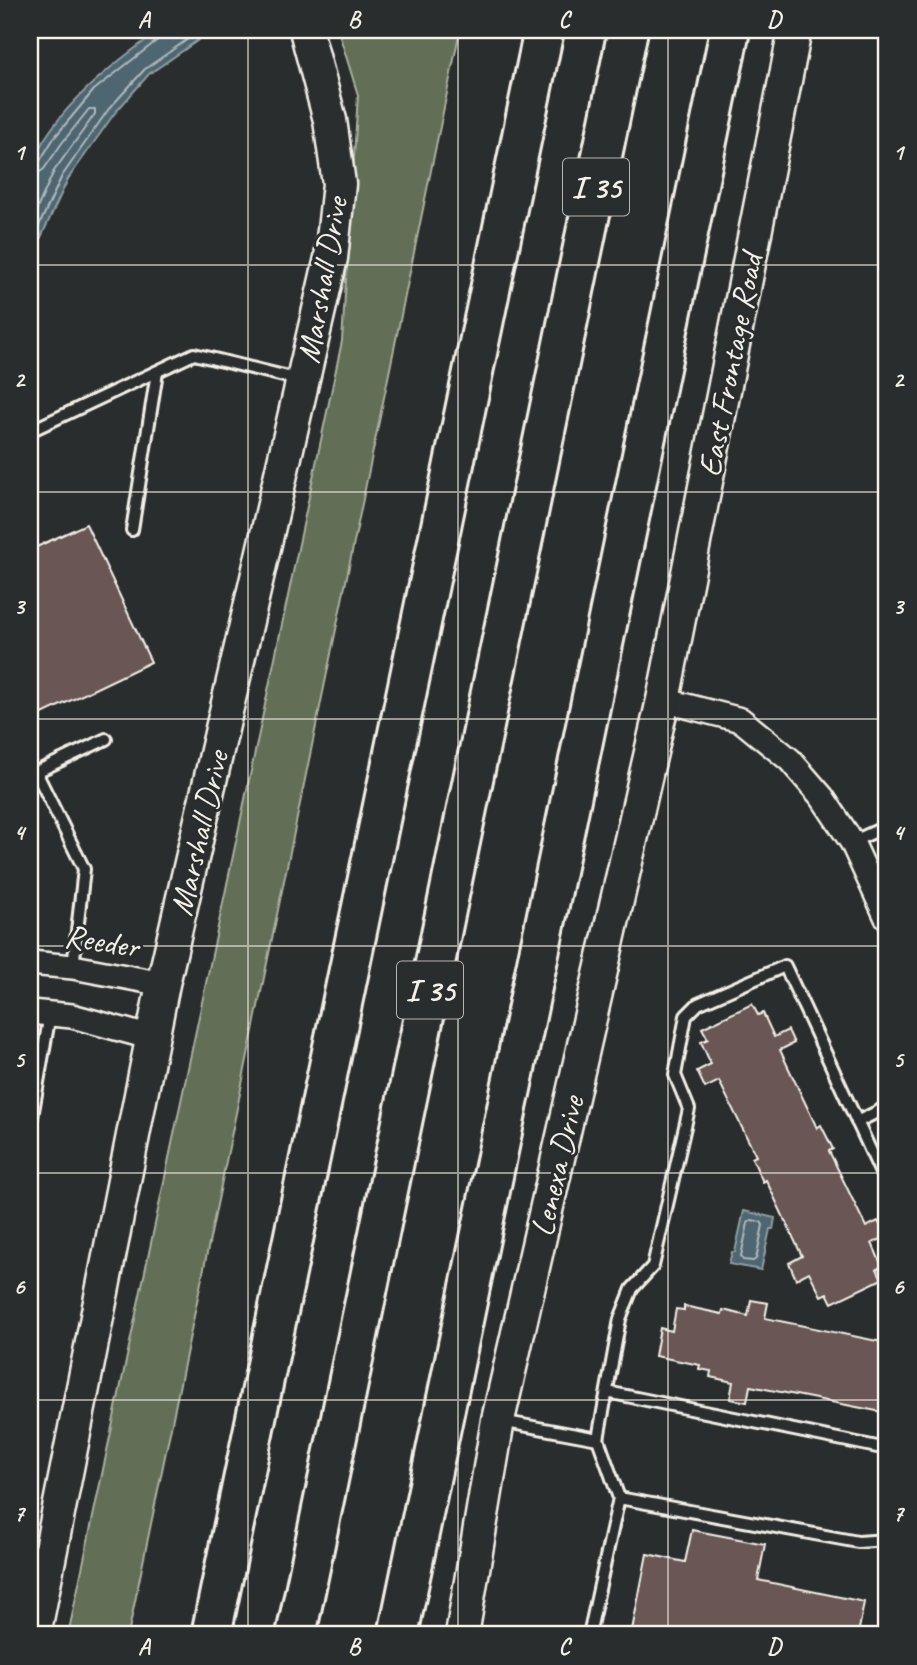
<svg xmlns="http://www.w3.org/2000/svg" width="917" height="1665" viewBox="0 0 917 1665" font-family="Caveat,sans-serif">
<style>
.green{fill:#626e56;stroke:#abb09f;stroke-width:2}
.water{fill:#4d6672;stroke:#909ea1;stroke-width:2}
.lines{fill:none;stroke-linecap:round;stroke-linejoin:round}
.shore{stroke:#b1b9b9;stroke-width:2}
.building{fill:#695754;stroke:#f4f1e8;stroke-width:2}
.lane-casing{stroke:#f4f1e8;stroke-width:16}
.street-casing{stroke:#f4f1e8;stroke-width:28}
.secondary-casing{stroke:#f4f1e8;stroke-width:37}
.highway-casing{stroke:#f4f1e8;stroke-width:44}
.lane{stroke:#2a2d2e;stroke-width:10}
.street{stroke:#2a2d2e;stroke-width:23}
.secondary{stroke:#2a2d2e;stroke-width:32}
.highway{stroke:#2a2d2e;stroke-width:38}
.grid{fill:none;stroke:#f4f1e8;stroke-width:2;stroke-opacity:0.55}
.labels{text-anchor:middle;stroke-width:6;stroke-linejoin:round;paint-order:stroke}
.shield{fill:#2a2d2e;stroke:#b7b6b0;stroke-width:2}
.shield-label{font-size:32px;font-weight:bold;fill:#f4f1e8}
.street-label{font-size:33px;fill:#f4f1e8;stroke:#2a2d2e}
.neatline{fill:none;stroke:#f4f1e8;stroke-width:2.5}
.grid-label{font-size:23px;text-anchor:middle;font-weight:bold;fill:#f4f1e8}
</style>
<rect width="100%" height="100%" fill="#2a2d2e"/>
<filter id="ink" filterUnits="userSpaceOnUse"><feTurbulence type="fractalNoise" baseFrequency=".0143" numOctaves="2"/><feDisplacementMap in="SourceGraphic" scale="14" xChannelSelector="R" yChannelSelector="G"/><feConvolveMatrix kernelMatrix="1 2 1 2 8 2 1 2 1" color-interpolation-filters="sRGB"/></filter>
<g filter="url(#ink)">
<path class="green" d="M338 30H460L128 1635H68L342 341 358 95Z"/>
<g class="water">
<path d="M160 30H209L207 34 149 74 114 114 68 179 30 261V167C53 110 112 64 160 30Z"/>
<path d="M744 1211 775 1218 773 1229H770L761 1270 729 1264 732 1252H735Z"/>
</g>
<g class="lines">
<g class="shore">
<path d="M30 166 38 164 54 138 94 90 160 38 163 30"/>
<path d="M30 175 37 174 44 169 62 143 89 109H95V114L54 171 30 224"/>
<path d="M30 245 62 176 108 110 145 69 201 30"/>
<path d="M752 1220 761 1222 763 1225 756 1259 753 1261 743 1260 741 1256 748 1223Z"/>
</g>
</g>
<g class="building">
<path d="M86 524 151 662 30 720V550Z"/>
<path d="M752 1004 758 1015 763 1013 774 1037 788 1030 794 1043 780 1050 817 1128 821 1125 833 1149 829 1151 866 1227 878 1221 886 1237 872 1243 882 1266 877 1269 882 1279 832 1303 827 1293 821 1296 809 1272 796 1279 789 1263 802 1256 766 1180 763 1182 752 1158 756 1156 719 1081 705 1088 697 1071 711 1064 701 1042 708 1039 702 1028Z"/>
<path d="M751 1300 768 1303 765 1318 887 1343V1413L750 1386 747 1402 730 1399 733 1382 710 1377 711 1371 699 1369 700 1365 655 1356 660 1328 672 1331 676 1309 684 1310V1306L722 1314 723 1310 748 1316Z"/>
<path d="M692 1530 765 1544 758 1580 864 1602 858 1635H631L647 1554 685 1562Z"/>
</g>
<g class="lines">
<defs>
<g id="lane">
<path d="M30 431 194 354 300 380"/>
<path d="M132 530 157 372"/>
<path d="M36 772 84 869 73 967"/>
<path d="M32 774 106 739"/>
<path d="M852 842 887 826"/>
<path d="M857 1122 887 1107"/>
<path d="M30 1128 50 1014"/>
<path d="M607 1392 887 1449"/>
<path d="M501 1421 598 1439 620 1319 632 1289 653 1266 689 1109 675 1075 686 1016 698 1004 785 966 887 1186"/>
<path d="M619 1498 858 1542 887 1540"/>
<path d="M589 1635 619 1498 598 1439"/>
</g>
<g id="street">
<path d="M663 700 741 720 790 760 822 797 852 842 887 918"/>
<path d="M30 963 73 967 163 984"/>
<path d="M30 1012 72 1016 152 1038"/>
</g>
<g id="secondary">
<path d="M34 1635 163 984 331 258 339 184 330 120 306 30"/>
<path d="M462 1635 498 1420 663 700 795 30"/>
</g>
<g id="highway">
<path d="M211 1635 544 30"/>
<path d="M296 1635 628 30"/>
<path d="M398 1635 730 30"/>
</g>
</defs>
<use href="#lane" class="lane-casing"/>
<use href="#street" class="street-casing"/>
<use href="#secondary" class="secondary-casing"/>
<use href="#highway" class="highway-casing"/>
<use href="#lane" class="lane"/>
<use href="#street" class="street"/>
<use href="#secondary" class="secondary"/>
<use href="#highway" class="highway"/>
</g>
</g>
<path class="grid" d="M248 30V1635M458 30V1635M668 30V1635M30 265H887M30 492H887M30 719H887M30 946H887M30 1173H887M30 1400H887"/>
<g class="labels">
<g class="shield">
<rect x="563" y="158.5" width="66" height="57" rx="5"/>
<rect x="397" y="961.5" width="66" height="57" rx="5"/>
</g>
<g class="shield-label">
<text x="596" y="198">I 35</text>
<text x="430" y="1001">I 35</text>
</g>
<g class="street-label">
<text transform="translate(321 280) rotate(-80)" y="12">Marshall Drive</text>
<text transform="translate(729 365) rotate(-79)" y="12">East Frontage Road</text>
<text transform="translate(198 833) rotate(-77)" y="12">Marshall Drive</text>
<text transform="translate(102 940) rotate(9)" y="12">Reeder</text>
<text transform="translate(556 1166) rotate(-77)" y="12">Lenexa Drive</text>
</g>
</g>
<rect width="917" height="1665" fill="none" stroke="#2a2d2e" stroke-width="77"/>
<rect x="38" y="38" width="840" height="1588" class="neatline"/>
<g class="grid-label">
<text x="144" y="27">A</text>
<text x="354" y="27">B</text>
<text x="564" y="27">C</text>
<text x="774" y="27">D</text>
<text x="19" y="160">1</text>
<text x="898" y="160">1</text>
<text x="19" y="387">2</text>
<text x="898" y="387">2</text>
<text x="19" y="614">3</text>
<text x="898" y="614">3</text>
<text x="19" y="840">4</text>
<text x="898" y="840">4</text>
<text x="19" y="1067">5</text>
<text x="898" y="1067">5</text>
<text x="19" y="1294">6</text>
<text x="898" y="1294">6</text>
<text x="19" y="1521">7</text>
<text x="898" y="1521">7</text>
<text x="144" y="1654">A</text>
<text x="354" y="1654">B</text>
<text x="564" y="1654">C</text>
<text x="774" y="1654">D</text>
</g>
</svg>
